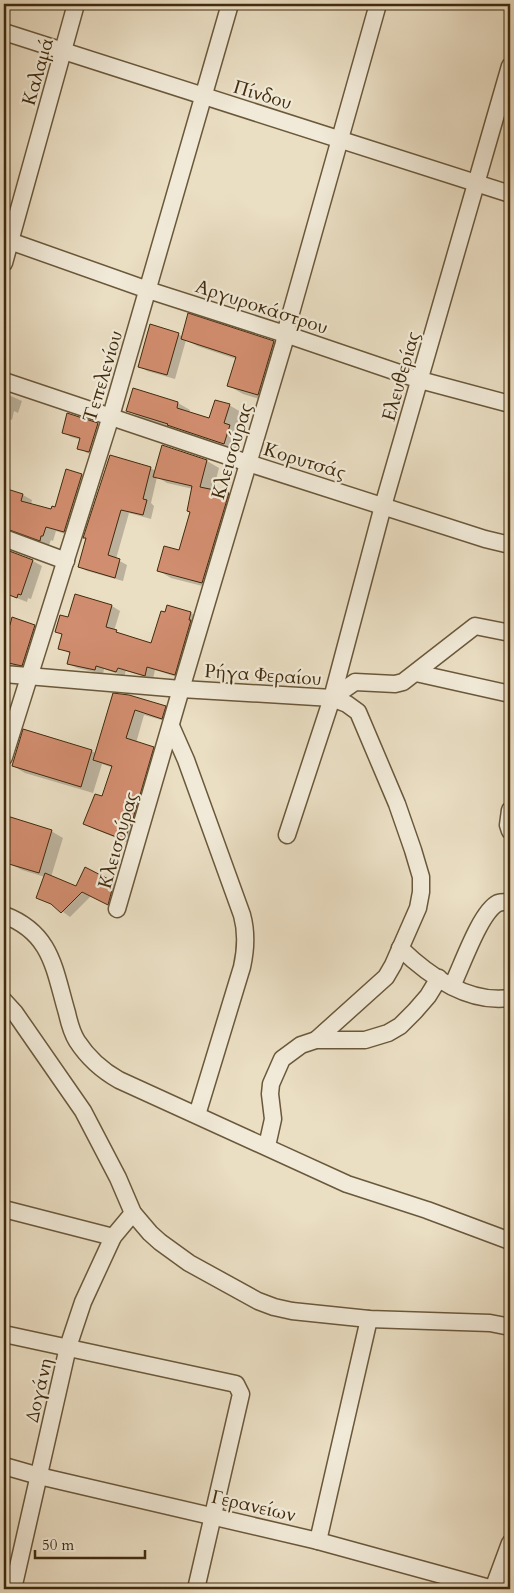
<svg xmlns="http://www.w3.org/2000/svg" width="514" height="1593" viewBox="0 0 514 1593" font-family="Cardo,serif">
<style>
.shadow{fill:#0003}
.building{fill:#d18d6f;stroke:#402b0d}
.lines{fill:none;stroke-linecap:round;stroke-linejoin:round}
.minor-casing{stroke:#6a583a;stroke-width:19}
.minor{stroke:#f1ead8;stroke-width:16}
.labels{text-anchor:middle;stroke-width:4.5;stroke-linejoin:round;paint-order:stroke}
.street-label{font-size:19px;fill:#402b0d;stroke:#f1ead8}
</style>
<rect width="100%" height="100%" fill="#eadec3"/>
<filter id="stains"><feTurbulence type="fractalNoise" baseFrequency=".004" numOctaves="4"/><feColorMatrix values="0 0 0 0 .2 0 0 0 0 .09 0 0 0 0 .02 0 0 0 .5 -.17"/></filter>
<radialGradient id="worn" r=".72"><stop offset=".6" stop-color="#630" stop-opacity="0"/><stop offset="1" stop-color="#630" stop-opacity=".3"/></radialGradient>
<g class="shadow">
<path d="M178 334 183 337 274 342 288 351 273 403 243 394 229 386 236 359 197 346 186 340 175 379 147 371 139 366Z"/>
<path d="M134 389 178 403 190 410 189 413 210 420 229 405 241 412 236 429 242 433 236 450 139 417 127 410Z"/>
<path d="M4 393 22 401 18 413 14 411 12 420 8 418 6 422 4 421Z"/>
<path d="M68 415 98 424 106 429 97 456 87 453 79 448 81 440 71 437 63 432Z"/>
<path d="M163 446 207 461 219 468 213 491 229 494 241 501 214 589 171 578 159 571 180 551 191 512 193 489 167 483 157 477 151 503 154 506 151 519 129 513 116 559 127 565 123 581 87 571 79 567 150 468 156 471Z"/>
<path d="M67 471 82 476 91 481 74 537 56 531 53 541 51 540 49 545 18 533 8 535 4 538V490L23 495 32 500 31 505 52 511 56 509Z"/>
<path d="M4 547 7 551 33 561 42 566 31 599 28 598 27 602 4 593Z"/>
<path d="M76 595 112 606 120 611 114 631 124 636 152 644 168 606 191 613 199 618 183 679 155 670 153 679 126 671 124 676 104 669 103 674 77 668 69 664 71 654 59 648 63 635 56 631 68 619Z"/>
<path d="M4 624 11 626H35L43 630 30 669H21L4 662Z"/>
<path d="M114 695 165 707 175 713 172 723 144 715 136 743 153 748 163 753 134 845 94 829 85 823 102 798 113 768 102 764 93 793 25 773 13 766 91 751 96 753Z"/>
<path d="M4 816 51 831 63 838 51 877 76 888 86 869 122 888 116 908 91 896 70 917 55 906 37 898 45 877 22 870 4 861Z"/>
</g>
<g class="building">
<path d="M188 313 274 341 258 395 227 386 236 357 181 339Z"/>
<path d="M150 324 179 333 167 375 138 367Z"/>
<path d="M133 388 178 402 177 408 209 418 215 400 230 404 224 423 230 425 224 444 167 425 168 424 126 411Z"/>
<path d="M67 413 98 423 89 452 77 449 80 438 62 433Z"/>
<path d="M162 445 207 460 200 487 229 493 202 583 157 571 164 546 179 550 190 512 187 511 192 486 153 477Z"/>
<path d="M110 455 151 467 143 499 147 500 143 515 121 510 108 555 120 559 115 578 78 567 86 538H83Z"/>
<path d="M66 469 82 474 64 532 46 527 43 536H41L40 541 4 528V488L23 494 21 501 51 509 52 506 55 507Z"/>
<path d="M4 549 33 560 21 595 18 594 17 598 4 593Z"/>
<path d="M75 594 112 605 106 627 117 630 116 632 151 643 161 611 165 612 167 605 191 612 189 620H191L175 675 147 667 145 676 118 668 116 672 96 666 95 670 67 664 70 652 58 649 62 634 55 632 60 615 68 617Z"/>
<path d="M12 617 35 625 22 666 4 662V623L10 625Z"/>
<path d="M113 693 129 695 166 706 162 719 135 710 126 738 154 747 133 819 124 840 83 824 95 794 102 796 112 766 93 760Z"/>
<path d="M23 729 92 750 81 787 12 766Z"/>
<path d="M4 815 52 830 39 873 9 864 10 860 4 859Z"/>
<path d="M85 867 114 882 108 905 82 892 61 913 51 904 36 898 45 873 76 886Z"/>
</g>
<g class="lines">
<defs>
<g id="minor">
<path d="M4 32 510 194"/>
<path d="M4 239 148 290 285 334 420 380 510 404"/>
<path d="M4 263 76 4"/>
<path d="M4 381 248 463 485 539 510 545"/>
<path d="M4 538 66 561"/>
<path d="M416 673 510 694"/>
<path d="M4 674 181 689 332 698 355 682 395 684 403 682 475 626 510 633"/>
<path d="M332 698 383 506 510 66"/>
<path d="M171 726 186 760 242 915C247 933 246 949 242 967L197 1115"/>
<path d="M4 757 111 416 230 4"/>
<path d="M510 810 508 825 510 831"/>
<path d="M287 835 332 698 347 704 358 712 397 804 413 850 421 877V892L418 908 393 965 386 977 316 1040"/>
<path d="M117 909 181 689 284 343 285 334 378 4"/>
<path d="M4 915C52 933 54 969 67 1013 69 1022 72 1033 77 1041 88 1058 103 1071 119 1080L347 1184 427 1210 510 1241"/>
<path d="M400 948C429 976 468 1004 510 998"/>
<path d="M452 986C462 966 480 912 498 903 501 902 507 902 510 903"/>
<path d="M4 1001 15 1013 83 1111 118 1178 133 1213 150 1233 160 1242 189 1263 258 1301 274 1307 292 1311 369 1319 490 1323 510 1327"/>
<path d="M267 1146 273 1119 270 1094 271 1084 282 1059 301 1045 316 1040H365L388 1033 400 1026 415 1011 428 996 439 978"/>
<path d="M4 1209 113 1237"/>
<path d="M4 1334 236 1384 241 1394 196 1589"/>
<path d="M4 1466 39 1476 318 1541 493 1589"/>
<path d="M318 1541 369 1319"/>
<path d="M13 1589 68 1347 83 1302 113 1237 133 1213"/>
<path d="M493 1589 510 1543"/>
</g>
</defs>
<use href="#minor" class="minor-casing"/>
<use href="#minor" class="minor"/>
</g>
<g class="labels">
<g class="street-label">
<text transform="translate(37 71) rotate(-74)" y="7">Καλαμά</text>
<text transform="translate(263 94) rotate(17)" y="7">Πίνδου</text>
<text transform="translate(262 306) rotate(18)" y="7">Αργυροκάστρου</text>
<text transform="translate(102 376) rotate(-73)" y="7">Τεπελενίου</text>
<text transform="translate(400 376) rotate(-74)" y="7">Ελευθερίας</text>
<text transform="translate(231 451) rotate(-73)" y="7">Κλεισούρας</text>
<text transform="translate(305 460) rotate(17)" y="7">Κορυτσάς</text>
<text transform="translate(263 674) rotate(4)" y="7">Ρήγα Φεραίου</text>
<text transform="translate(117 840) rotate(-74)" y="7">Κλεισούρας</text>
<text transform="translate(38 1390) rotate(-77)" y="7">Δογάνη</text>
<text transform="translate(254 1505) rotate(13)" y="7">Γερανείων</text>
</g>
</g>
<rect width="514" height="1593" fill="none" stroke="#eadec3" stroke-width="20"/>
<rect x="5" y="5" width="504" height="1583" fill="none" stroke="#402b0d" stroke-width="2.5"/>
<rect x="10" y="10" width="494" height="1573" fill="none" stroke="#402b0d"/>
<path d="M35 1550v8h110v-8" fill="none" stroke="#402b0d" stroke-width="2.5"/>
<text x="42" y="1550" font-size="15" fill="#402b0d" stroke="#f1ead8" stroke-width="4" paint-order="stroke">50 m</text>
<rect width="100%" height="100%" filter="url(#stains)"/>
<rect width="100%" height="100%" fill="url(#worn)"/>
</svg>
